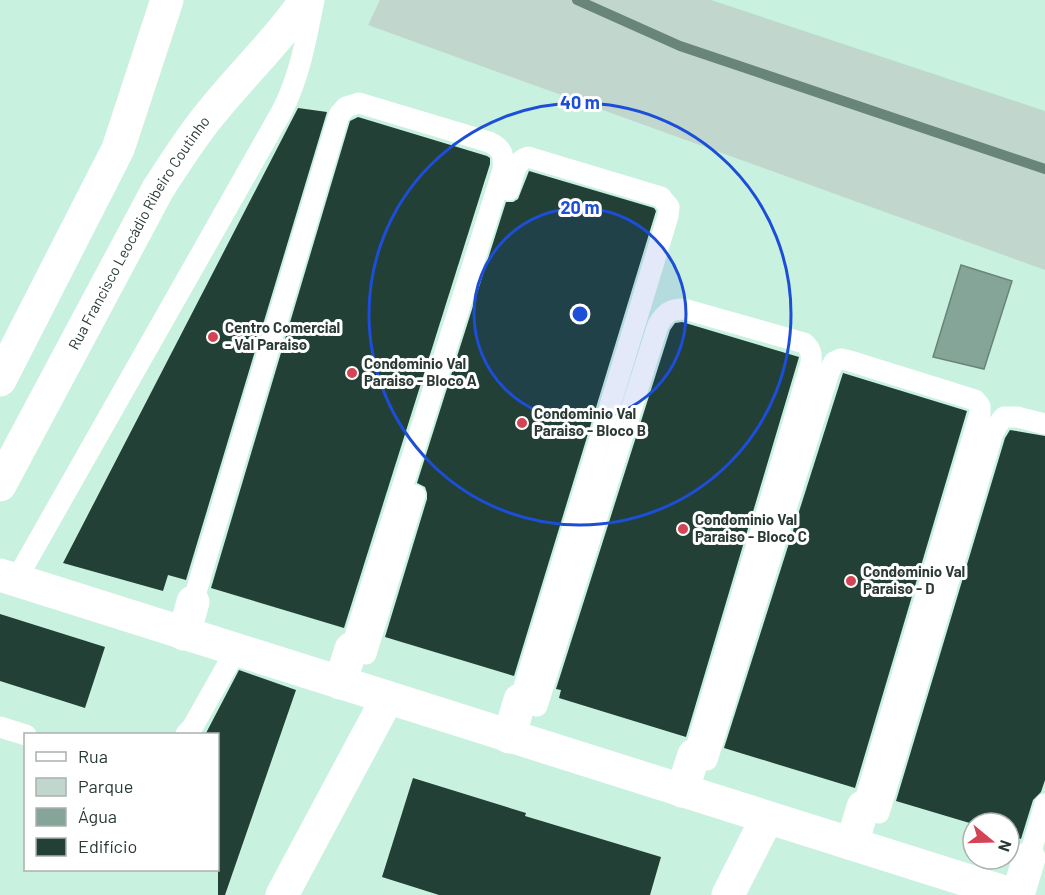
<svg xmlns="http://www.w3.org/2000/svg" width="1045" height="895" viewBox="0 0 1045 895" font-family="Barlow,sans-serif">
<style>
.green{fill:#c1d7ce}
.water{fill:#84a598;stroke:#69857a;stroke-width:1.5}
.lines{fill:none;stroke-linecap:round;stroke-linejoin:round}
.stream{stroke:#69857a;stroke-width:10}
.building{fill:#224035}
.service{stroke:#fff;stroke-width:21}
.minor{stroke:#fff;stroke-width:33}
.secondary{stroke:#fff;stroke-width:33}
.ring{fill:none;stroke:#1d4ed8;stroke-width:3}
.poi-dot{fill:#d44454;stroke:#fff;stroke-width:2}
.labels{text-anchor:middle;stroke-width:6;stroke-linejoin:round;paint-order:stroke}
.street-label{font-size:15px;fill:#2b3b34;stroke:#fff}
.poi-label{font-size:15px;font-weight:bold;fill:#2b3b34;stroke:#fff;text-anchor:start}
.centre{fill:#1d4ed8;stroke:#fff;stroke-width:3}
.ring-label{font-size:18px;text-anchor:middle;font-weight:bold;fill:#1d4ed8;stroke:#fff;stroke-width:6;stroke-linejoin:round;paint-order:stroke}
</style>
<rect width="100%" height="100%" fill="#c9f1e0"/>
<path class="green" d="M380 0H711L1045 111V270L368 25Z"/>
<path class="water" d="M961 265 1012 281 984 369 933 357Z"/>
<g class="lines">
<path class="stream" d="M577 0 680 46 1045 169"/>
</g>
<g class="building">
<path d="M298 108 327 112 186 580 168 575 163 591 63 563Z"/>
<path d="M358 117 487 156 490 158V164L344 628 211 588 350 121Z"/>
<path d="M529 171 654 208 656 211 514 676 385 637 427 499V493L425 487 417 483 506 202H513L518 199Z"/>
<path d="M682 322 799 357 686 737 559 698 561 690 556 689 670 330 675 323Z"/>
<path d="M843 373 967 411 855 788 724 748Z"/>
<path d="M1010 430 1045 436V780L1041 792 1033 800 1021 839 1009 835V823L973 824 896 801 1005 438Z"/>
<path d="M0 614 105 647 85 708 0 681Z"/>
<path d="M239 670 296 690 225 895H218V735H205Z"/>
<path d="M413 778 526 813 525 816 661 857 650 895H439L382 877Z"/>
</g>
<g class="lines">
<g class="service">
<path d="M509 190C513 178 514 161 528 157L661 197 669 207 668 216 520 700"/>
<path d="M16 580 282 111C300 76 306 39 314 0"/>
<path d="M193 602 339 115 346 107 359 103 489 142C503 149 504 154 503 170L351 649"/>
<path d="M366 654 415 495"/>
<path d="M537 706 658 325C665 313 670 309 684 309L804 343C811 349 812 354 811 363L694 755"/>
<path d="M0 727 26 735"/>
<path d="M186 734 192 728 236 650"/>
<path d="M707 760 829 372 834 362 841 359 850 361 975 400 980 406V413L863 807"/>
<path d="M879 813 993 433 998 424 1004 417H1017L1045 424"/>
<path d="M1029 858 1045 804"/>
</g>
<g class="minor">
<path d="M0 575 1014 895"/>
<path d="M184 634 193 602"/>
<path d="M340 683 351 649"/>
<path d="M509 737 520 700"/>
<path d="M682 791 694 755"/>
<path d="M852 844 863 807"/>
<path d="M282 895 387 699"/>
<path d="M728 895 767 818"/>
<path d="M1018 895 1029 858"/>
</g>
<g class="secondary">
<path d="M0 380 118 149 167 0"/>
<path id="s1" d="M0 485 158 189C175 163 191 137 211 113 242 74 278 41 306 0"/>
</g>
</g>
<circle cx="580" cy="314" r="106" fill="#1d4ed8" fill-opacity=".12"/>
<g class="ring">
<circle cx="580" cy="314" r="106"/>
<circle cx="580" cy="314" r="211"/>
</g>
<g class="poi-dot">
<circle cx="213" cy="337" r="6"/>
<circle cx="352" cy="373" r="6"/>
<circle cx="522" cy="423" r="6"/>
<circle cx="683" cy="529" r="6"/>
<circle cx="851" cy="581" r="6"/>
</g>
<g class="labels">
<g class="street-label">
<text dy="5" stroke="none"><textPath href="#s1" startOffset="288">Rua Francisco Leocádio Ribeiro Coutinho</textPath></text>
</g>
<g class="poi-label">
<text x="225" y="333">Centro Comercial<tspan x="225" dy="17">- Val Paraiso</tspan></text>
<text x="364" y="369">Condominio Val<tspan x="364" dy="17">Paraiso - Bloco A</tspan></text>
<text x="534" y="419">Condominio Val<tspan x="534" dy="17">Paraiso - Bloco B</tspan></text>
<text x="695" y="525">Condominio Val<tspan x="695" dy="17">Paraiso - Bloco C</tspan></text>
<text x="863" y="577">Condominio Val<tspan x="863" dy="17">Paraiso - D</tspan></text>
</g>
</g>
<circle cx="580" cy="314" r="9" class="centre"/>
<g class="ring-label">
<text x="580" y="109">40 m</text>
<text x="580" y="214">20 m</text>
</g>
<rect x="24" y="733" width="195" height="138" fill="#ffffff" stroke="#aab1ae" stroke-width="1.5"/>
<rect x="36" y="752" width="30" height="9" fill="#ffffff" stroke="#aab1ae" stroke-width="1.5"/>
<text x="78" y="763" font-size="18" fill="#2b3b34">Rua</text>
<rect x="36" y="778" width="30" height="18" fill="#c1d7ce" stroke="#aab1ae" stroke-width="1.5"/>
<text x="78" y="793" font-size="18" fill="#2b3b34">Parque</text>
<rect x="36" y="808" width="30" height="18" fill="#84a598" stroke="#aab1ae" stroke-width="1.5"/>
<text x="78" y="823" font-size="18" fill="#2b3b34">Água</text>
<rect x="36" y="838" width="30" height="18" fill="#224035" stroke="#aab1ae" stroke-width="1.5"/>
<text x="78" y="853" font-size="18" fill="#2b3b34">Edifício</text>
<g transform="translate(991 841) rotate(109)"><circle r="28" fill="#ffffff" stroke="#aab1ae" stroke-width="1.5"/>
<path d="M0-4.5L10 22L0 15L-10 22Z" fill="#d44454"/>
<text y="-9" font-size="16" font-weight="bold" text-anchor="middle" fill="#2b3b34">N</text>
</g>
</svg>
